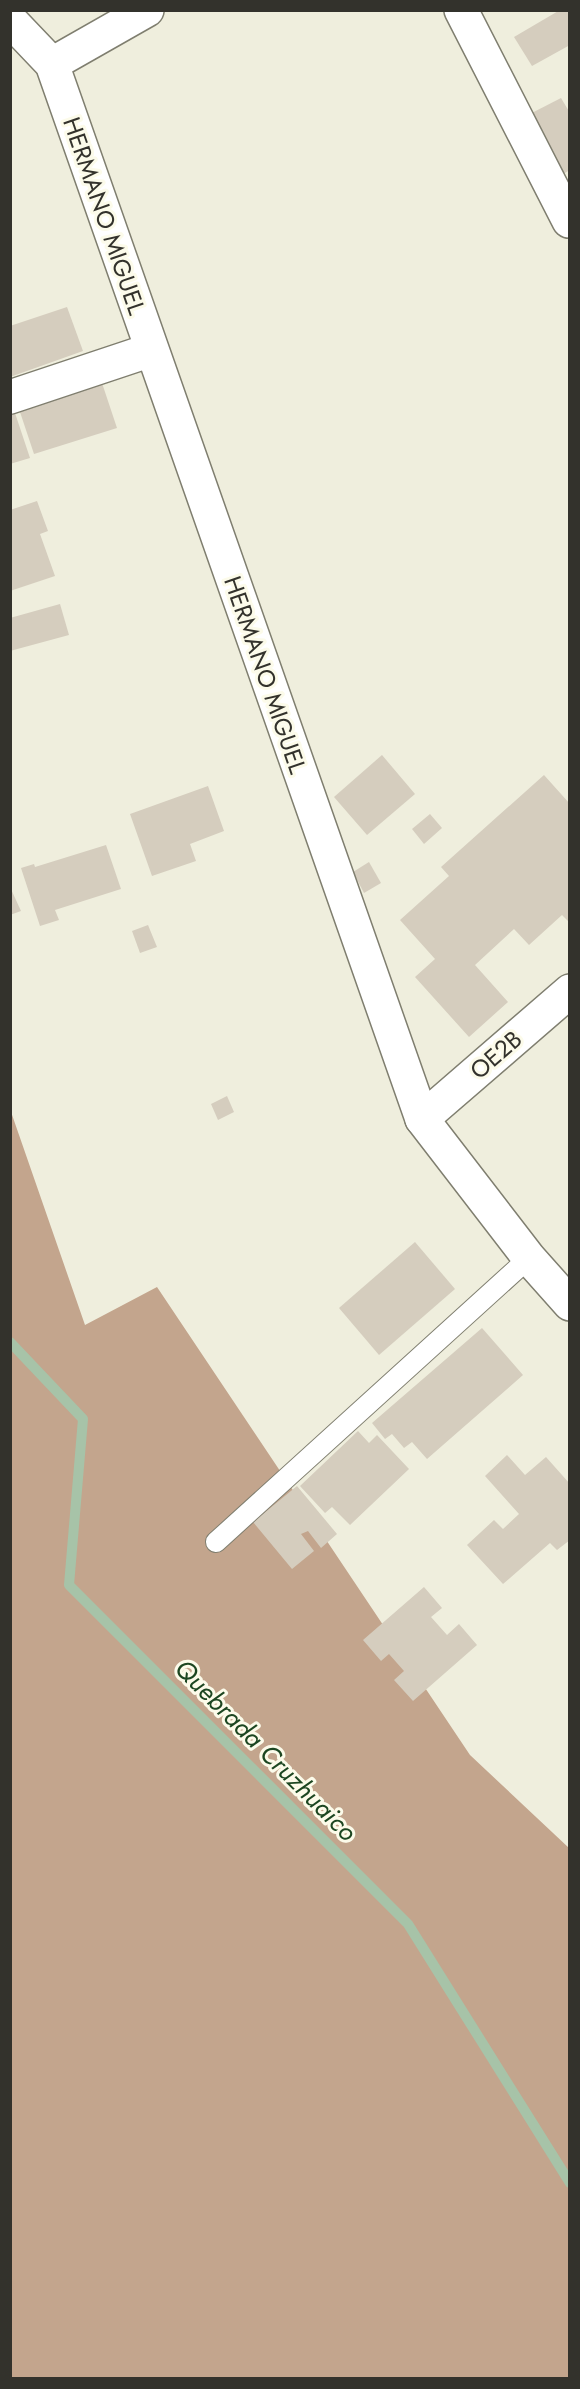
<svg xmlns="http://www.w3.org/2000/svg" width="580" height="2389" viewBox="0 0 580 2389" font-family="Jost,sans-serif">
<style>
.forest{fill:#c3a58d}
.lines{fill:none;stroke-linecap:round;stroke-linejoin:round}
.stream{stroke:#a7c3a8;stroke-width:10}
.building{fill:#d5cdbe}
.lane-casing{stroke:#7f7e6f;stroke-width:22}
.street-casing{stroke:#7f7e6f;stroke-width:36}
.secondary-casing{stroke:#7f7e6f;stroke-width:36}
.lane{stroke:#fff;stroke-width:20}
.street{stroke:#fff;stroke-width:33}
.secondary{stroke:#fff;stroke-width:33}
.labels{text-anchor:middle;stroke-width:6;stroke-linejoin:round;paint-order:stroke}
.street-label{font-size:24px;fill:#33322c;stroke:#fcfbea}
.water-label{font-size:26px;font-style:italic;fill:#1c4621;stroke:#fcfbea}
</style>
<rect width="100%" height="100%" fill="#efeedd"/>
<path class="forest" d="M10 1109 85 1325 157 1287 470 1755 569 1848V2378H11Z"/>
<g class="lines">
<path class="stream" d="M10 1342 83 1419 69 1585 408 1924 570 2183"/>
</g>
<g class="building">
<path d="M560 10 570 12V45L532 66 514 37Z"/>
<path d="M561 98 570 113V170L556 178 524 117Z"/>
<path d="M67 307 83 351 10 377V326Z"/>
<path d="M101 380 117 428 34 454 18 406Z"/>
<path d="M14 410 30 458 10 464V411Z"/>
<path d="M37 501 48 531 40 534 55 576 10 591V510Z"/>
<path d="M60 604 69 635 10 651V618Z"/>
<path d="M382 755 415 794 367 835 334 797Z"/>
<path d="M544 775 570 804V919L568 921 562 915 529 945 514 929 475 965 508 1002 469 1037 415 977 435 959 400 920 449 876 441 867Z"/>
<path d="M208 786 224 831 190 844 196 861 152 876 130 814Z"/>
<path d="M430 814 442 828 424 844 412 829Z"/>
<path d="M106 845 121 889 55 910 59 920 40 926 21 868 34 864 35 867Z"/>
<path d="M369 862 381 883 364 893 353 872Z"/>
<path d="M10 887 21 911 10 915Z"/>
<path d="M148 925 157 947 140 953 132 931Z"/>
<path d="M227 1096 234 1112 218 1120 211 1104Z"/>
<path d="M415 1242 455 1289 379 1355 339 1308Z"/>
<path d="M482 1328 523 1375 427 1459 412 1442 404 1448 392 1434 385 1439 372 1423Z"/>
<path d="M358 1431 369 1443 377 1435 409 1469 350 1525 332 1507 325 1513 300 1486Z"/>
<path d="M507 1455 525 1475 546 1457 570 1484V1540L557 1550 550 1543 503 1584 467 1545 494 1520 503 1529 519 1514 485 1476Z"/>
<path d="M297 1486 337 1534 321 1548 308 1531 301 1534 314 1551 292 1569 253 1522Z"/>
<path d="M424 1587 442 1608 431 1617 447 1635 459 1624 477 1645 413 1701 394 1680 404 1671 389 1654 381 1661 363 1640Z"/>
</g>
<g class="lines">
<defs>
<path id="lane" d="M216 1542 529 1258"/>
<g id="street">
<path d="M461 10 569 221"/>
<path d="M52 64 147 10"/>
<path d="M10 397 151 350"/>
<path d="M422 1119 570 991"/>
</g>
<path id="secondary" d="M10 20 52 64 422 1119 529 1258 570 1304"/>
</defs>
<use href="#lane" class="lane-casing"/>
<use href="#street" class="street-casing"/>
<use href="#secondary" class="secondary-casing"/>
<use href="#lane" class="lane"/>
<use href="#street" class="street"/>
<use href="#secondary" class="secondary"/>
</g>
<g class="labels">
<g class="street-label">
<text transform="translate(104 216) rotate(71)" y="8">HERMANO MIGUEL</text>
<text transform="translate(265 675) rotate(71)" y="8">HERMANO MIGUEL</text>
<text transform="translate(496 1055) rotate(-41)" y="8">OE2B</text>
</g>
<g class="water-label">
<text transform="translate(266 1750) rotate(45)" y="9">Quebrada Cruzhuaico</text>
</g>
</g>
<rect width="580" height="2389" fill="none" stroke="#33322c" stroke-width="24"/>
</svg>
